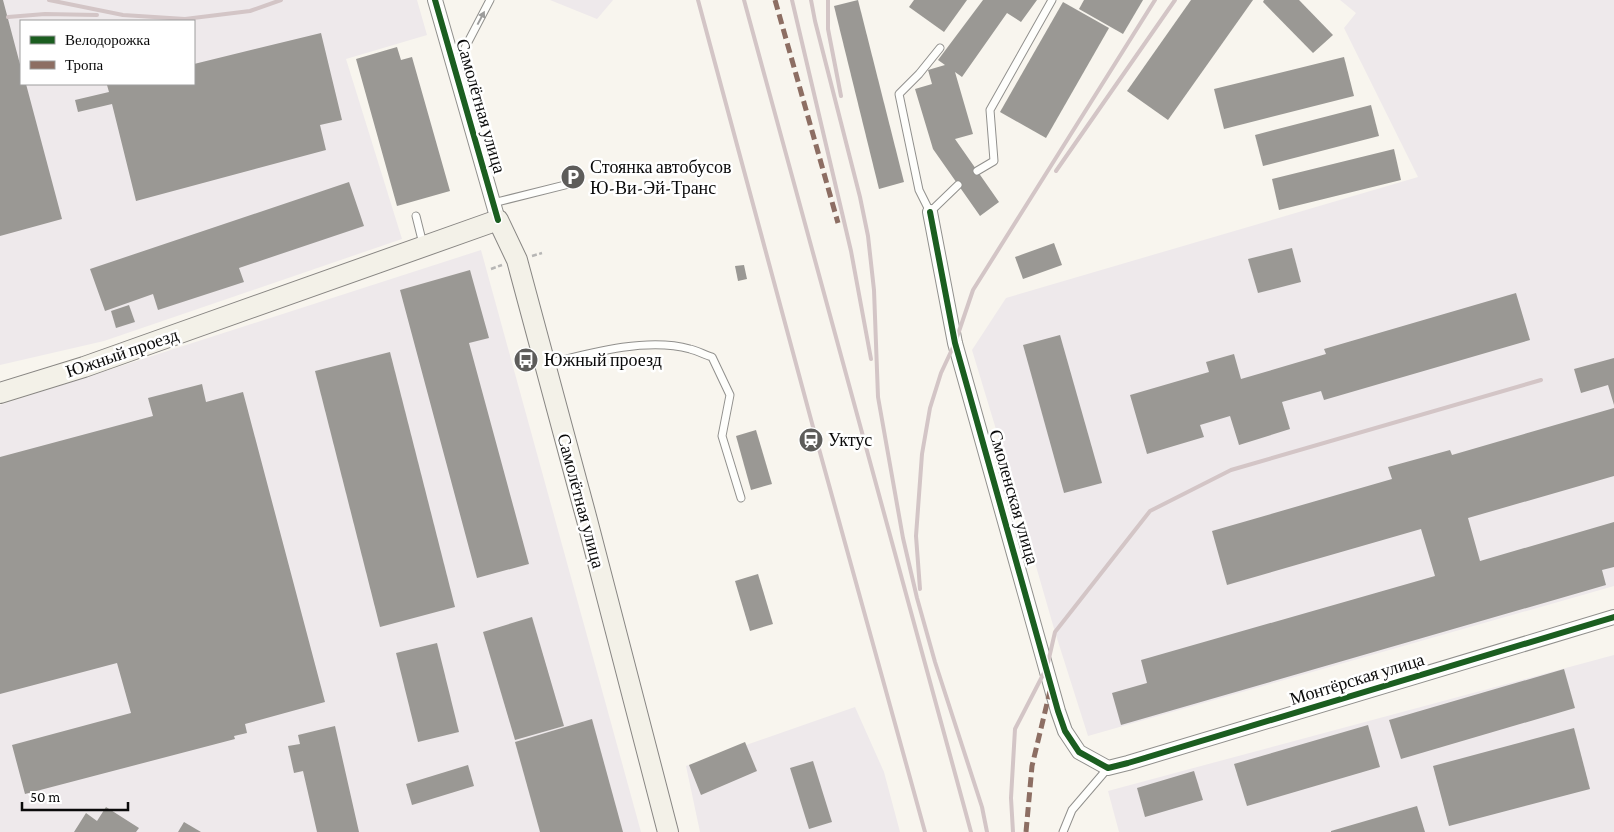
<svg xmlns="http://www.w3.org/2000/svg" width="1614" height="832" viewBox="0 0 1614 832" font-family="'Crimson Pro',serif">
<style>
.industrial{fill:#eee9eb;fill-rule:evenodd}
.building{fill:#9a9894}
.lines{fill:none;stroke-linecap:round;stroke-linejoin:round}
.service-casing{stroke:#91908d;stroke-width:9}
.minor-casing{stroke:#91908d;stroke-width:16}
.secondary-casing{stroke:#888683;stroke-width:22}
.path{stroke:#b7b6b5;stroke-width:2.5;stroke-dasharray:5 2.5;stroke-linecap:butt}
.service{stroke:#fefefc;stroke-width:7}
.minor{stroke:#fefefc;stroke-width:14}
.secondary{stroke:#f3f1e8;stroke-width:20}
.rail{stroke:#d3c5c6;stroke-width:4}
.quiet{stroke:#8d6e63;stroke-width:5;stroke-dasharray:10 5;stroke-linecap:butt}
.cycleway-casing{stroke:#fff;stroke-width:9}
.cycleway{stroke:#1b5e20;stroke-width:6}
.oneway{fill:#9c9c9b}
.labels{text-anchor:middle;stroke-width:5;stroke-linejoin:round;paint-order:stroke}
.street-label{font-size:18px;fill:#0a0a0a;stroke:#fff}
.poi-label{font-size:18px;fill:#0a0a0a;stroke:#fff;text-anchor:start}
</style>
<rect width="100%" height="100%" fill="#f8f5ee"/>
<g class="industrial">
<path d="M0 0H417L427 35 346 59 402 239 104 341 0 365ZM21 21H194V84H21Z"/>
<path d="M550 0H613L597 19Z"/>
<path d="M1340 0H1614V586L1088 736 1055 632 1008 469 972 350 1006 298 1418 177 1344 28 1356 13Z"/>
<path d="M481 250 641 832H0V405Z"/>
<path d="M1614 655V832H1119L1108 791Z"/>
<path d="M855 707 884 772 900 832H700L686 766Z"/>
</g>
<g class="building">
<path d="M0 0H3L21 68V84H26L62 219 0 236Z"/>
<path d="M858 0 904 182 879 189 834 6Z"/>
<path d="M914 0H967L944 32 909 7Z"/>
<path d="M983 0H1037L1021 22 1007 13 962 77 955 72 973 134 955 139 999 202 980 216 933 149 915 89 932 84 928 70 945 65 938 60Z"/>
<path d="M1084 0H1143L1123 34 1079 9Z"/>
<path d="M1191 0H1253L1168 120 1127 91Z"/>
<path d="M1264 0H1299L1333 35 1313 53 1263 2Z"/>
<path d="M1063 2 1109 28 1046 138 1000 112Z"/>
<path d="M321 33 342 120 320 125 326 150 136 201 112 104 78 112 75 100 109 92 107 85 194 84V64Z"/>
<path d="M397 47 401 60 412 57 450 191 397 206 356 59Z"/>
<path d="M1344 57 1354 96 1224 129 1214 89Z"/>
<path d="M1371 105 1379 136 1263 166 1255 135Z"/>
<path d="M1394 149 1401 180 1279 210 1272 179Z"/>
<path d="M349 182 364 226 239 268 244 282 158 310 153 294 105 311 90 269Z"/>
<path d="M1054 243 1062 265 1023 279 1015 257Z"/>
<path d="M1292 248 1301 282 1258 293 1248 259Z"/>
<path d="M744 265 747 279 738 281 735 266Z"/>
<path d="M470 270 489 338 469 343 529 564 477 578 400 290Z"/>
<path d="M1516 293 1530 340 1324 400 1321 391 1282 402 1290 429 1239 445 1230 416 1200 425 1204 437 1147 454 1130 395 1209 372 1206 362 1234 354 1241 379 1326 354 1324 349Z"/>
<path d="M129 305 135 322 116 328 111 311Z"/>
<path d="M1060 335 1102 483 1064 493 1023 345Z"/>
<path d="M390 352 455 607 380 627 315 371Z"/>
<path d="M1614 358V405L1608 385 1581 393 1574 369Z"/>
<path d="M202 384 206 402 243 392 325 702 245 724 247 733 234 736 235 739 25 794 12 745 131 713 117 663 0 694V457L153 416 148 398Z"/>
<path d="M1614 408V476L1468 518 1480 561 1614 522V567L1602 570 1606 585 1121 725 1112 693 1147 683 1141 660 1435 576 1421 529 1227 585 1212 531 1392 479 1388 467 1450 450 1452 455Z"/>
<path d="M756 430 772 484 751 490 736 436Z"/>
<path d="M758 574 773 624 750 631 735 581Z"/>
<path d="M532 617 564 726 515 740 483 632Z"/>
<path d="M437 643 459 732 418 742 396 653Z"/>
<path d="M1564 669 1575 708 1401 759 1389 720Z"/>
<path d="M592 719 623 832H540L515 742Z"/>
<path d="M1368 725 1380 767 1247 806 1234 764Z"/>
<path d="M335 726 359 832H317L303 771 294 773 288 746 300 744 298 735Z"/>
<path d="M1574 728 1590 789 1449 826 1433 766Z"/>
<path d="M745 742 757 771 701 795 689 765Z"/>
<path d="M813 761 832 822 809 829 790 768Z"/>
<path d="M468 765 474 786 412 805 406 784Z"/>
<path d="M1194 771 1203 800 1145 817 1137 788Z"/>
<path d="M1417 806 1425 832H1331V831Z"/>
<path d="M106 807 139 828 136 832H74L86 813 97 821Z"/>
<path d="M184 822 201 832H178Z"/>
</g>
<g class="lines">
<defs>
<g id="service">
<path d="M940 48 919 74 899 94 919 190 930 212 958 185"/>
<path d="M455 67 490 0"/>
<path d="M977 171 994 161 990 110 1052 0"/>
<path d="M493 203 577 182"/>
<path d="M416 216 423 244"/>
<path d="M547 364C590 353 647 337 690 349 698 351 705 355 712 357L730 395 722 436 741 498"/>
<path d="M1063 832 1072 810 1108 768"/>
</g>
<g id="minor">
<path d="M435 0 498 220"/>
<path d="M930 212 955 343 1058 711 1065 731 1079 752 1108 768 1128 763 1614 617"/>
</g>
<path id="secondary" d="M0 393 84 367 498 220 517 260 587 520 668 832"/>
</defs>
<use href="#service" class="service-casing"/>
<use href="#minor" class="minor-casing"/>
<use href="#secondary" class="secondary-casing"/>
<g class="path">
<path d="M532 256 542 253"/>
<path d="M491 269 502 265"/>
</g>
<use href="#service" class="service"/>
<use href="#minor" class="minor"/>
<use href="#secondary" class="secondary"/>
<g class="rail">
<path d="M49 0 123 15 185 19 250 11 281 0"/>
<path d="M698 0 816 438 925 832"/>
<path d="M744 0 971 832"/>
<path d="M792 0 851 251 871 359"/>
<path d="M811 0 815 21 860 197 868 236 874 290 878 397 903 538 917 598 935 662 982 807 987 832"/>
<path d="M828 0V29L841 96"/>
<path d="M8 17 45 14 97 15"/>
<path d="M1056 171 1175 0"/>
<path d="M920 589 916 536 922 454 930 408 941 373 955 343 973 290 1155 0"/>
<path d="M1013 832 1011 798 1015 729 1047 667 1055 632 1150 511 1231 470 1541 380"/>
</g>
<g class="quiet">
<path d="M775 0 838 223"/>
<path d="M1026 832 1032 766 1050 691"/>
</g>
<defs>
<g id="cycleway">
<path d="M435 0 498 220"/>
<path d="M930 212 955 343 1058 711 1065 731 1079 752 1108 768 1128 763 1614 617"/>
</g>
</defs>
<use href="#cycleway" class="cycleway-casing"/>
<use href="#cycleway" class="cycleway"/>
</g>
<defs><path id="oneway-solid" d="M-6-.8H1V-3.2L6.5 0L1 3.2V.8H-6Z" transform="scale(1.25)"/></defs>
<use class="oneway" href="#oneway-solid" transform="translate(481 18) rotate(-62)"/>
<defs>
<symbol id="parking-disc" viewBox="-11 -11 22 22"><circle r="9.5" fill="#5d5c5a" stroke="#fff"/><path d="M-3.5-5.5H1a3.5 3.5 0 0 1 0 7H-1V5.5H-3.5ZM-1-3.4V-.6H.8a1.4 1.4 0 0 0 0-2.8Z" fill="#fff"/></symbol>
<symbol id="bus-disc" viewBox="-11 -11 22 22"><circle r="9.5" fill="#5d5c5a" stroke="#fff"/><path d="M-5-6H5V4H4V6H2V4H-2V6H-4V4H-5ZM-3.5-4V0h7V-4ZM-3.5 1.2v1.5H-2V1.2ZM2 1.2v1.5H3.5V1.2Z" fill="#fff"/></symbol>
<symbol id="station-disc" viewBox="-11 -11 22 22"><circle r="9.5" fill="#5d5c5a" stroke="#fff"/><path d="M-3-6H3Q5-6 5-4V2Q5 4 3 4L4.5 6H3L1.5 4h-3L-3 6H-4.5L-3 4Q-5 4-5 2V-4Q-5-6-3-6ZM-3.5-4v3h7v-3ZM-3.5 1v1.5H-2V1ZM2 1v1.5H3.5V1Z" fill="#fff"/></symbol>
</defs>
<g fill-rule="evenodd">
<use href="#parking-disc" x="559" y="163" width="28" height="28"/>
<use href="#bus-disc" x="512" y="346" width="28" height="28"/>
<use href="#station-disc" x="797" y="426" width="28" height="28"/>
</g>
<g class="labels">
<g class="street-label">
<text transform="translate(481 106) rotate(74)" y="6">Самолётная улица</text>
<text transform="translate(122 353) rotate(-19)" y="6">Южный проезд</text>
<text transform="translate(1014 497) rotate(74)" y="6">Смоленская улица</text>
<text transform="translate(581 501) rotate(75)" y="6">Самолётная улица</text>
<text transform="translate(1357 679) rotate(-17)" y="6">Монтёрская улица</text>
</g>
<g class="poi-label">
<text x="590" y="173">Стоянка автобусов<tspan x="590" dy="21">Ю-Ви-Эй-Транс</tspan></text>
<text x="544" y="366">Южный проезд</text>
<text x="828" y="446">Уктус</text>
</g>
</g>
<rect x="20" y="20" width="175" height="65" fill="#ffffff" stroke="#9d9d9d"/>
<rect x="30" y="36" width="25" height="8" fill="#1b5e20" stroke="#9d9d9d"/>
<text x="65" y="45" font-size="15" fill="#0a0a0a">Велодорожка</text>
<rect x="30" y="61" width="25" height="8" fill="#8d6e63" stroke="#9d9d9d"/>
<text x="65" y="70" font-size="15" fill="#0a0a0a">Тропа</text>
<path d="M22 802v8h106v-8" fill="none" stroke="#0a0a0a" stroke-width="2.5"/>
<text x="30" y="802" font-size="15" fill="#0a0a0a" stroke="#ffffff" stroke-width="4" paint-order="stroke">50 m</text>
</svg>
